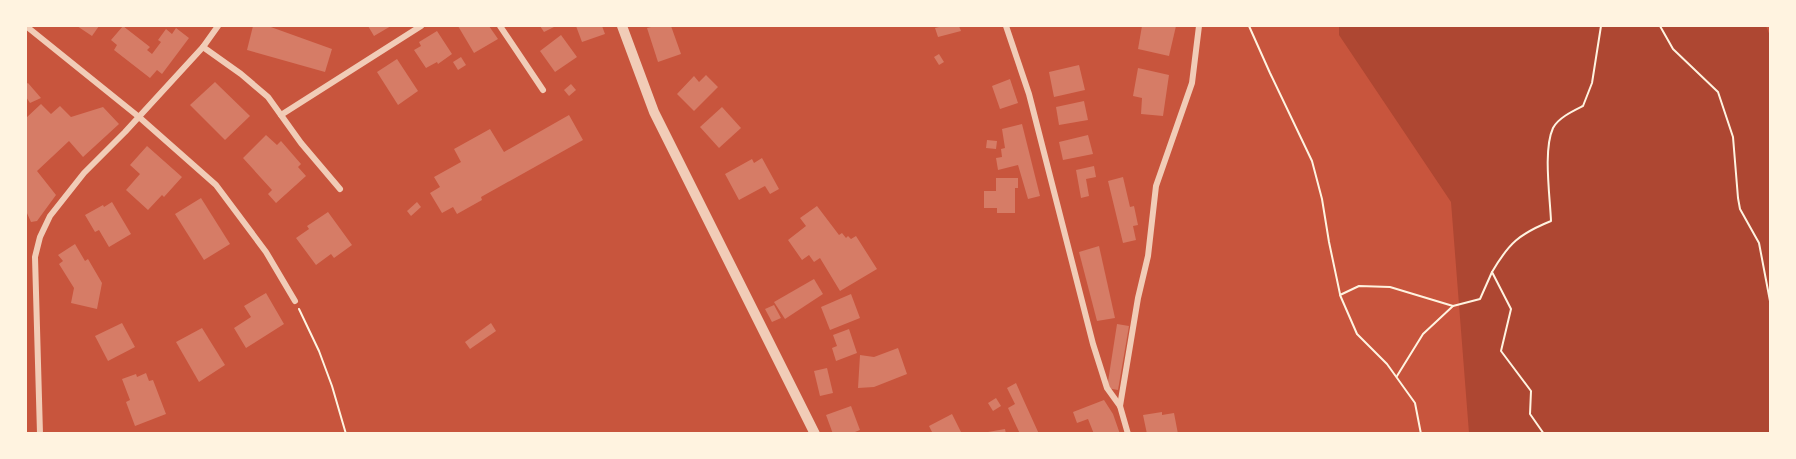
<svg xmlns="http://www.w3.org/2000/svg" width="1796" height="459" viewBox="0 0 1796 459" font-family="Barlow,sans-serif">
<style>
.green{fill:#ae4732}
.building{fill:#d67c66}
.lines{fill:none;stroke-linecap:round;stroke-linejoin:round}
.path{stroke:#fff3e0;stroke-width:2}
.minor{stroke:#f1ccb7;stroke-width:6}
.tertiary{stroke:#f1ccb7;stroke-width:10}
</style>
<rect width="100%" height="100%" fill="#c8553d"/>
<path class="green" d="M1339 26H1766L1770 36V433H1469L1451 202 1339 35Z"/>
<g class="building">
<path d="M77 26H99L92 36Z"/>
<path d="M123 26 150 47 147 50 152 54 161 42 158 40 166 29 172 34 176 28 189 38 162 74 157 70 150 78 114 50 117 45 111 40Z"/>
<path d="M253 26H268L332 49 325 72 247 50Z"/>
<path d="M368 26H391L374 36Z"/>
<path d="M458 26H489L498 39 474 53Z"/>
<path d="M540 26H556L544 32Z"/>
<path d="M576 26H602L605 34 582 42Z"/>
<path d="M655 26H671L681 54 658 62 647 28Z"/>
<path d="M943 26H959L961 31 938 37 935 28Z"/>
<path d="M1142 26H1176L1169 56 1138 49Z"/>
<path d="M437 31 452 54 438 64 437 62 426 68 414 50 421 46 419 42Z"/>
<path d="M561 35 577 57 555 72 540 51Z"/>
<path d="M939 54 944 62 939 65 934 57Z"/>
<path d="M461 57 466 65 458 70 453 62Z"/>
<path d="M397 59 418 91 398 105 377 72Z"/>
<path d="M1079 65 1085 90 1054 97 1049 72Z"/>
<path d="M1138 68 1169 75 1163 116 1141 114 1142 98 1133 96Z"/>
<path d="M706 75 718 87 694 111 677 94 694 76 699 82Z"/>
<path d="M1010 79 1018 103 1000 109 992 86Z"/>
<path d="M215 82 250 116 225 140 190 105Z"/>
<path d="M28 83 41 98 30 103 26 97V84Z"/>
<path d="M571 84 576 90 569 96 564 90Z"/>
<path d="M1084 101 1088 120 1059 125 1056 107Z"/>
<path d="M41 104 51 114 60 106 71 117 103 107 119 124 83 157 69 141 37 171 56 195 37 221 31 222 26 211V118Z"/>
<path d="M722 107 741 128 719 148 700 127Z"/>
<path d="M569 115 583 140 481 197 482 200 457 214 453 207 442 213 430 193 440 187 434 177 461 162 454 149 490 129 504 152Z"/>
<path d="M1022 124 1040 196 1028 199 1018 165 998 170 996 158 1002 157 1001 149 1005 148 1002 129Z"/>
<path d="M266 135 277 145 281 141 301 164 298 167 306 176 276 203 268 194 272 190 243 158Z"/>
<path d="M1088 135 1093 154 1063 160 1059 142Z"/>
<path d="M987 140 997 141 996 149 986 148Z"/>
<path d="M147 146 182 177 164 197 162 195 148 210 126 190 140 174 130 165Z"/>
<path d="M762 158 779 189 770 194 765 186 739 200 725 174 752 159 754 163Z"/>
<path d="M1094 166 1096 177 1086 179 1089 196 1081 198 1076 170Z"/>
<path d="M1123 177 1130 207 1134 206 1138 225 1133 226 1136 240 1123 243 1108 181Z"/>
<path d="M996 178H1018V188H1015V213H997V208H984V191H996Z"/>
<path d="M201 198 230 244 204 260 175 214Z"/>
<path d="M112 202 131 234 109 247 99 230 95 232 85 215 103 205 104 207Z"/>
<path d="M417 202 421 207 411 216 407 211Z"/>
<path d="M817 206 839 235 842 233 846 238 848 236 851 239 856 236 877 269 840 291 820 258 814 262 809 255 802 260 788 240 806 226 800 218Z"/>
<path d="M328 212 352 245 334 258 331 254 316 265 296 238 309 229 307 226Z"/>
<path d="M75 244 85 261 88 259 102 283 97 309 71 303 74 288 59 264 63 261 58 255Z"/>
<path d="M1099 246 1115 318 1097 321 1079 252Z"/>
<path d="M814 279 823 294 785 319 774 302Z"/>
<path d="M266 293 284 324 246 348 234 328 251 317 244 306Z"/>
<path d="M851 294 860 318 830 330 821 307Z"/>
<path d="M774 305 781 318 772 322 765 309Z"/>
<path d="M122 323 135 347 108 361 95 336Z"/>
<path d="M491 323 496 331 470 349 465 342Z"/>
<path d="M1117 324 1129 326 1118 390 1107 388Z"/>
<path d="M202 328 225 365 199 382 176 342Z"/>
<path d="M849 329 857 353 836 361 832 348 837 346 833 335Z"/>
<path d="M898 348 907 374 874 387 858 388 860 355 874 357Z"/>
<path d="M827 368 833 393 820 396 814 371Z"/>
<path d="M146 373 149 381 153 380 166 414 135 426 126 402 130 400 122 379 136 374 137 377Z"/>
<path d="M1016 383 1024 401 1039 434H1020L1008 408 1015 404 1007 388Z"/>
<path d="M996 398 1001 406 993 411 988 403Z"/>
<path d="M1104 400 1113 414 1120 434H1094L1088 419 1077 423 1073 412Z"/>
<path d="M851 406 860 430 850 434H833L826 415Z"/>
<path d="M1162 412V415L1174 413 1178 434H1147L1143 415Z"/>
<path d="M952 414 962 434H933L929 426Z"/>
<path d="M1005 429 1006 434H988V432Z"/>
</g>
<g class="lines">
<g class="path">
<path d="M1249 26 1270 73 1312 161 1322 199 1329 242 1340 294"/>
<path d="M1660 26 1673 49 1718 92 1733 137 1738 198 1740 209 1759 243 1770 301"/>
<path d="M299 309 319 351 332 386 346 434"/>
<path d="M1397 376 1423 334 1453 306"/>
<path d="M1421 434 1415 403 1387 364 1357 334 1340 295 1359 286 1390 287 1453 306 1480 299 1492 272"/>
<path d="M1544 434 1530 414 1531 391 1501 351 1511 309 1492 272C1509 243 1519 234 1551 221 1550 196 1543 150 1553 128 1558 118 1573 111 1583 106L1592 83 1601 26"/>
</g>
<g class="minor">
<path d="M26 26 139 117 216 185 266 252 295 301"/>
<path d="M500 26 543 90"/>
<path d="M1006 26 1029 94 1093 344 1107 388 1120 406 1128 434"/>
<path d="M203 47 241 74 268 97 301 143 340 189"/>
<path d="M281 115 421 26"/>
<path d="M1120 406 1138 298 1148 256 1156 186 1192 83 1199 26"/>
<path d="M40 434 35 257 40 237 50 216 84 173 125 132 203 47 218 26"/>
</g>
<path class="tertiary" d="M622 26 654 112 815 434"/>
</g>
<rect width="1796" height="459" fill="none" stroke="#fff3e0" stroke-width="54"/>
</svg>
